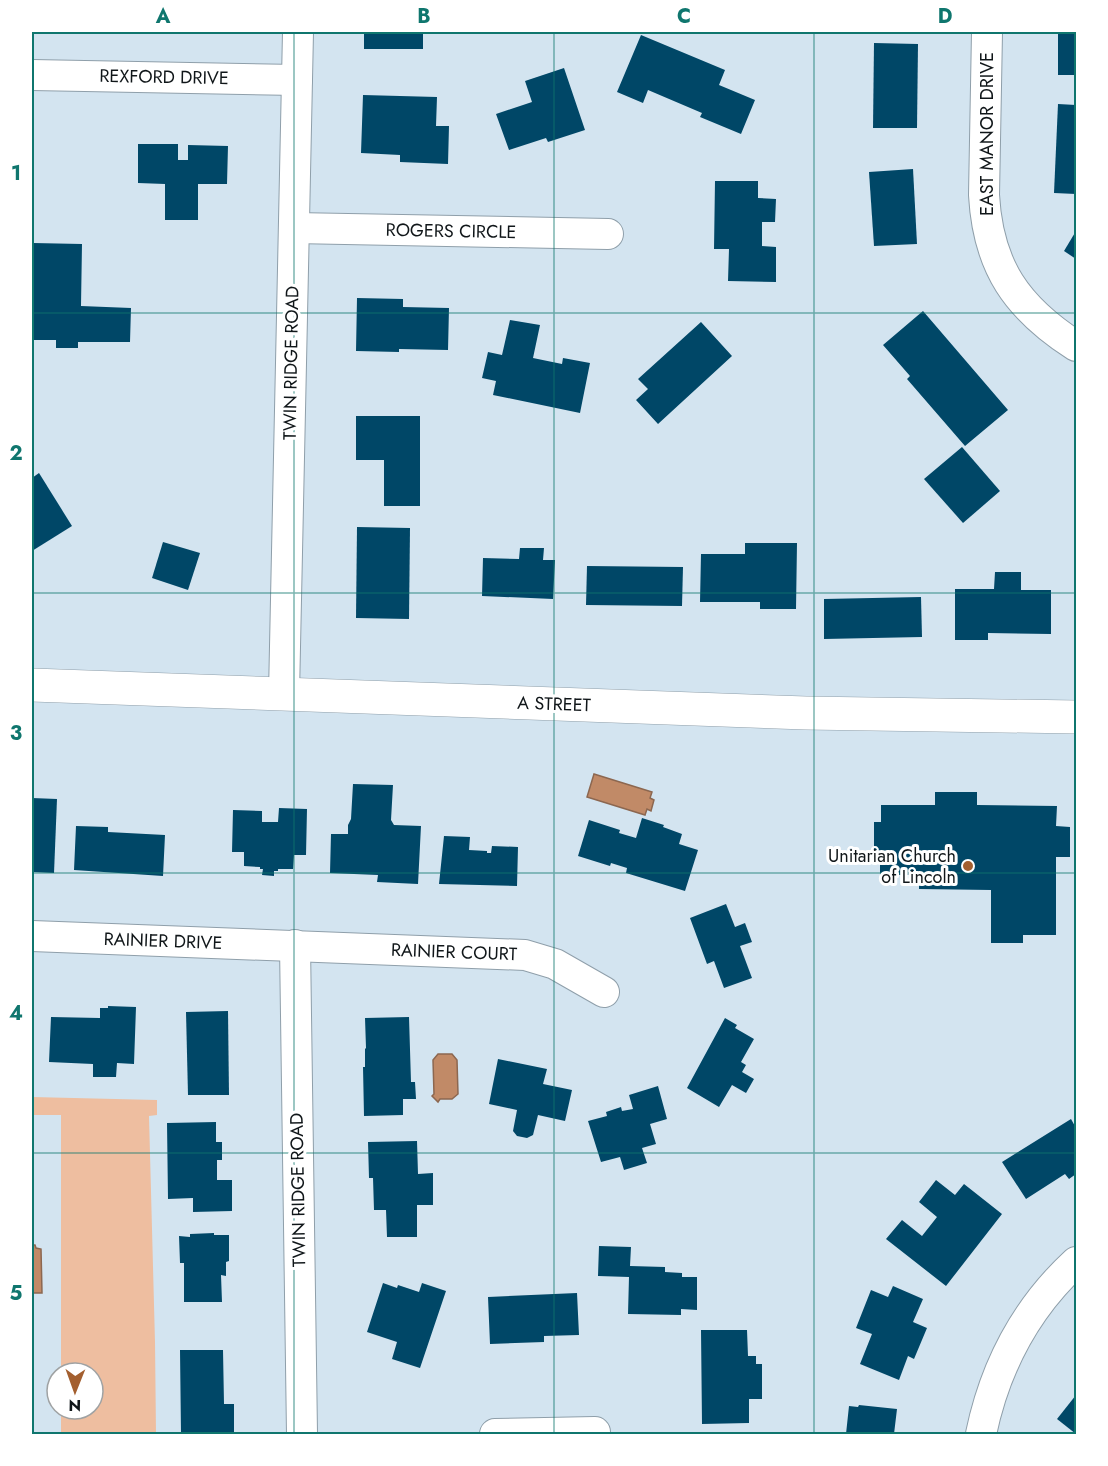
<svg xmlns="http://www.w3.org/2000/svg" width="1108" height="1466" viewBox="0 0 1108 1466" font-family="Jost,sans-serif">
<style>
.green{fill:#eebea0}
.water{fill:#c18a67;stroke:#8c6750;stroke-width:1.5}
.building{fill:#004767}
.lines{fill:none;stroke-linecap:round;stroke-linejoin:round}
.street-casing{stroke:#8f9faa;stroke-width:32}
.secondary-casing{stroke:#8f9faa;stroke-width:34}
.street{stroke:#fff;stroke-width:30}
.secondary{stroke:#fff;stroke-width:33}
.grid{fill:none;stroke:#0f766e;stroke-width:1.5;stroke-opacity:0.55}
.poi-dot{fill:#a35f2f;stroke:#fff;stroke-width:2}
.labels{text-anchor:middle;stroke-width:6;stroke-linejoin:round;paint-order:stroke}
.street-label{font-size:18px;fill:#101619;stroke:#fff}
.poi-label{font-size:18px;fill:#101619;stroke:#fff;text-anchor:end}
.neatline{fill:none;stroke:#0f766e;stroke-width:2}
.grid-label{font-size:20px;text-anchor:middle;font-weight:bold;fill:#0f766e}
</style>
<rect width="100%" height="100%" fill="#d3e4f0"/>
<path class="green" d="M32 1097 157 1100V1115L149 1116 155 1342 156 1434H61V1409H93V1373H61V1115H32Z"/>
<g class="water">
<path d="M594 774 652 792 650 798 654 800 651 811 647 809 645 815 587 797Z"/>
<path d="M438 1054H452L457 1060 458 1094 452 1099H440L438 1102 432 1096 434 1094 433 1060Z"/>
<path d="M32 1245H35L36 1248 41 1249 42 1293H32Z"/>
</g>
<g class="building">
<rect x="364" y="32" width="59" height="17"/>
<rect x="1058" y="32" width="18" height="43"/>
<path d="M641 35 725 70 719 85 755 100 741 134 700 117 702 113 648 90 643 103 617 92Z"/>
<path d="M874 43 918 44 917 128H873Z"/>
<path d="M564 68 585 130 548 142 546 138 509 150 496 114 532 102 525 81Z"/>
<path d="M363 95 437 97 436 126H449L448 164 400 162V155L361 153Z"/>
<path d="M1058 104 1076 105V194L1054 193Z"/>
<path d="M138 144H178V160H188V145L228 146 227 184H198V220H165V184L138 183Z"/>
<path d="M913 169 917 244 874 246 869 172Z"/>
<path d="M715 181H758V198L776 199 775 222H762V246L776 247V282L728 281 729 249H714Z"/>
<path d="M1076 231V259L1064 251Z"/>
<path d="M33 243 82 244 81 306 131 308 130 342H78V348H56V340H32Z"/>
<path d="M357 298 403 299V307L449 308 448 350 399 349V352L356 351Z"/>
<path d="M923 311 1008 410 965 446 907 379 910 376 883 345Z"/>
<path d="M510 320 540 325 533 358 562 364 563 358 590 363 580 413 493 395 496 381 482 378 488 352 502 355Z"/>
<path d="M701 322 732 356 658 424 636 400 648 389 638 379Z"/>
<path d="M356 416H420V506H384V460H356Z"/>
<path d="M962 447 1000 491 963 523 924 479Z"/>
<path d="M39 473 72 526 32 551V478Z"/>
<path d="M357 527 410 528 409 619 356 618Z"/>
<path d="M163 542 200 553 188 590 152 578Z"/>
<path d="M745 543H797L796 609H760V602H700L701 554H745Z"/>
<path d="M520 548H544L543 560H555L553 599 482 596 483 558 519 559Z"/>
<path d="M587 566 683 567 682 606 586 605Z"/>
<path d="M995 572H1021V590H1051V634L988 633V640H955V589H994Z"/>
<path d="M921 597 922 637 824 639V599Z"/>
<path d="M353 784 393 785 391 820 394 825 421 826 418 884 377 882 378 875 330 873 331 834H348V825L351 819Z"/>
<path d="M935 792H977V805L1057 806 1056 826 1070 827V857H1056V935H1023V943H991V890L919 889V875H880V855H874V822H881V805H935Z"/>
<path d="M32 798 57 799 54 873 32 872Z"/>
<path d="M279 808 307 809 306 855H294L293 869H278V871H274V876L262 875 263 869H260V867L244 866V852H232L233 810 262 811V822H278Z"/>
<path d="M642 818 664 825 663 827 682 834 679 844 698 850 685 891 626 873 627 868 611 863 610 866 578 856 589 820 620 830 619 833 636 838Z"/>
<path d="M76 826 108 827V832L165 835 163 876 74 870Z"/>
<path d="M444 836 470 837 469 850 487 851V853H491L492 846 518 847 517 886 439 884Z"/>
<path d="M726 904 735 927 745 923 752 942 740 946 752 978 724 988 714 961 707 964 690 918Z"/>
<path d="M108 1006 136 1007 134 1064 117 1063 116 1077H93V1064L49 1062 51 1017 100 1018V1008H108Z"/>
<path d="M228 1011 229 1095H188L186 1012Z"/>
<path d="M409 1017 411 1082H415L416 1099H403V1115L364 1116 363 1067H365V1049L366 1048 365 1018Z"/>
<path d="M725 1018 737 1025 735 1028 754 1039 741 1062 746 1065 742 1072 754 1079 746 1093 732 1085 719 1107 687 1088Z"/>
<path d="M498 1059 547 1069 543 1084 572 1090 565 1121 538 1115 533 1135 527 1138 517 1136 513 1131 517 1110 489 1104Z"/>
<path d="M658 1086 667 1119 650 1124 656 1144 642 1148 647 1163 624 1170 620 1157 601 1162 588 1121 607 1116 606 1112 621 1107 622 1111 633 1109 629 1095Z"/>
<path d="M1071 1119 1076 1128V1174L1069 1179 1065 1174 1026 1199 1002 1162Z"/>
<path d="M216 1122V1142H222V1160H217V1180H232V1211L193 1212V1198L168 1199 167 1123Z"/>
<path d="M417 1141 418 1174 433 1173V1205H417V1237H387L386 1210H374L373 1178H369L368 1142Z"/>
<path d="M936 1180 955 1195 964 1184 1002 1214 946 1286 886 1239 902 1220 922 1236 937 1217 919 1202Z"/>
<path d="M214 1233V1235H229V1261L226 1262V1276L221 1275 222 1302H184V1263H180L179 1236 190 1237V1234Z"/>
<path d="M599 1246 631 1247 630 1266 665 1267V1272L682 1273V1277H697V1310L681 1309V1315L628 1314 629 1277 598 1276Z"/>
<path d="M383 1283 397 1288 398 1285 419 1292 422 1283 446 1291 420 1368 392 1359 397 1342 367 1332Z"/>
<path d="M893 1286 923 1299 913 1322 927 1328 914 1359 908 1356 899 1380 860 1364 872 1334 856 1328 871 1290 888 1297Z"/>
<path d="M577 1293 579 1335 544 1336V1342L490 1344 488 1297Z"/>
<path d="M701 1330H747L748 1356H756V1364H762V1399H749V1423L702 1424Z"/>
<path d="M180 1350H223L224 1404H234V1434H181Z"/>
<path d="M1076 1395V1434L1057 1419Z"/>
<path d="M859 1405 897 1409 894 1434H846L849 1406 858 1407Z"/>
</g>
<g class="lines">
<defs>
<g id="street">
<path d="M987 32 984 195C988 267 1017 308 1076 346"/>
<path d="M32 75 297 80"/>
<path d="M294 228 608 234"/>
<path d="M284 694 298 32"/>
<path d="M32 936 525 955 555 964 604 992"/>
<path d="M295 945 302 1434"/>
<path d="M495 1434 595 1432"/>
<path d="M981 1434C995 1367 1025 1309 1076 1262"/>
</g>
<path id="secondary" d="M32 685 806 713 1076 717"/>
</defs>
<use href="#street" class="street-casing"/>
<use href="#secondary" class="secondary-casing"/>
<use href="#street" class="street"/>
<use href="#secondary" class="secondary"/>
</g>
<path class="grid" d="M294 32V1434M554 32V1434M814 32V1434M32 313H1076M32 593H1076M32 873H1076M32 1153H1076"/>
<circle class="poi-dot" cx="968" cy="866" r="6"/>
<g class="labels">
<g class="street-label">
<text transform="translate(164 77) rotate(1)" y="6">REXFORD DRIVE</text>
<text transform="translate(987 134) rotate(-90)" y="6">EAST MANOR DRIVE</text>
<text transform="translate(451 231) rotate(1)" y="6">ROGERS CIRCLE</text>
<text transform="translate(291 363) rotate(-89)" y="6">TWIN RIDGE ROAD</text>
<text transform="translate(554 704) rotate(2)" y="6">A STREET</text>
<text transform="translate(163 941) rotate(2)" y="6">RAINIER DRIVE</text>
<text transform="translate(454 952) rotate(2)" y="6">RAINIER COURT</text>
<text transform="translate(298 1190) rotate(-91)" y="6">TWIN RIDGE ROAD</text>
</g>
<g class="poi-label">
<text x="956" y="862">Unitarian Church<tspan x="956" dy="21">of Lincoln</tspan></text>
</g>
</g>
<rect width="1108" height="1466" fill="none" stroke="#ffffff" stroke-width="66"/>
<g transform="translate(75 1391) rotate(181)"><circle r="28" fill="#ffffff" stroke="#9fa2a3" stroke-width="1.5"/>
<path d="M0-4.5L10 22L0 15L-10 22Z" fill="#a35f2f"/>
<text y="-9" font-size="16" font-weight="bold" text-anchor="middle" fill="#101619">N</text>
</g>
<rect x="33" y="33" width="1042" height="1400" class="neatline"/>
<g class="grid-label">
<text x="163" y="23">A</text>
<text x="424" y="23">B</text>
<text x="684" y="23">C</text>
<text x="945" y="23">D</text>
<text x="16" y="180">1</text>
<text x="16" y="460">2</text>
<text x="16" y="740">3</text>
<text x="16" y="1020">4</text>
<text x="16" y="1300">5</text>
</g>
</svg>
